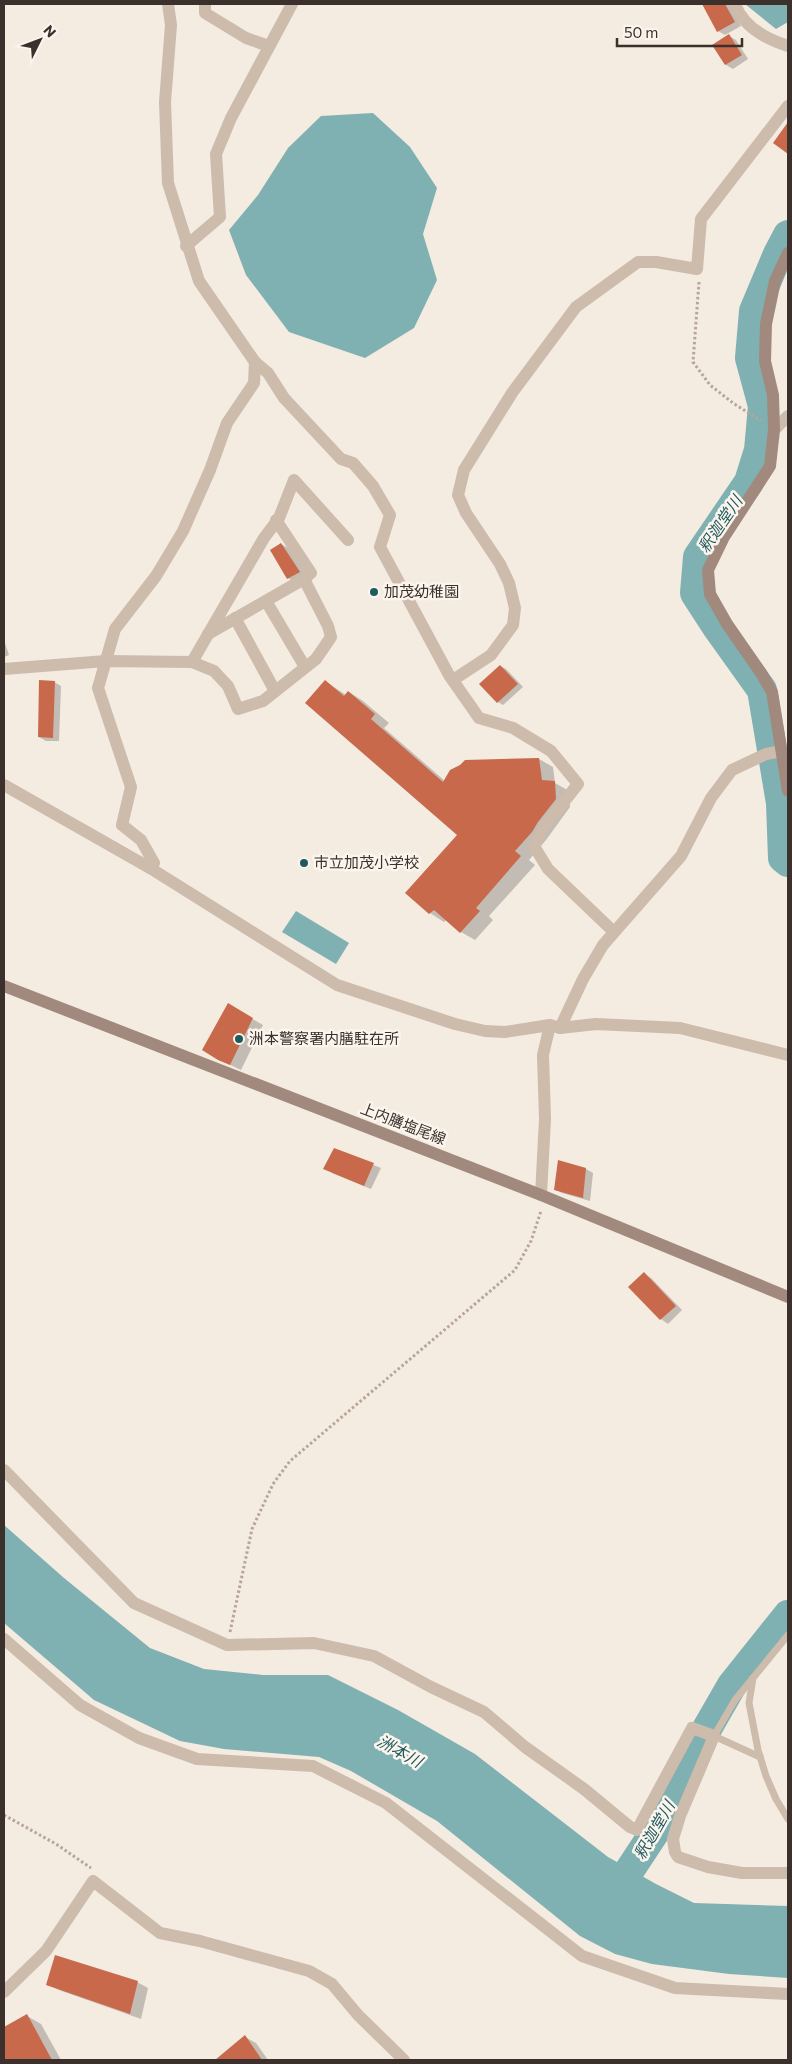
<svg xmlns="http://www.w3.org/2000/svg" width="792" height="2064" viewBox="0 0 792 2064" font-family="Commissioner,'Noto Sans JP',sans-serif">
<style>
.water{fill:#7fb0b2}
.shadow{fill:#0003}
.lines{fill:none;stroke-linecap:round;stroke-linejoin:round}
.river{stroke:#7fb0b2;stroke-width:30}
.building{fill:#c8694b}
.path{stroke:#b9a596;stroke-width:3;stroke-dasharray:2.5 2.5;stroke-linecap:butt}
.lane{stroke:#cdbbac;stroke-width:7}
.street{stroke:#cdbbac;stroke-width:12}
.secondary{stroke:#a18a7d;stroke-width:12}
.poi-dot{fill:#1f5a5e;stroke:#fbf5ee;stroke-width:2}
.labels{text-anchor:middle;stroke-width:5;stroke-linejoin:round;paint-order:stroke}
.poi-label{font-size:15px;fill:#3b302b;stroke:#fbf5ee;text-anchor:start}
.street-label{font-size:15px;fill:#3b302b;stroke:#fbf5ee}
.water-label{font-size:16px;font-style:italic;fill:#1f5a5e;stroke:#fbf5ee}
</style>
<rect width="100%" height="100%" fill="#f4ebe1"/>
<g class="water">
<path d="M745 4H788V22L776 29Z"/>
<path d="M373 113 410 147 437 188 423 234 437 280 414 328 365 358 289 332 246 275 229 230 258 195 288 148 321 116Z"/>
<path d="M296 911 349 943 336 964 282 932Z"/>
<path d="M4 1525 64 1578 150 1648 204 1669 263 1675H328L398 1710 475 1754 608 1857 656 1884 694 1903 788 1906V1978L729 1974 652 1964 615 1954 580 1936 437 1821 351 1771 319 1757 224 1749 180 1741 94 1700 4 1623Z"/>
</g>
<g class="shadow">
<path d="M709 4H729L741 26 725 35 718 31 705 6Z"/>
<path d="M729 36 736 40 748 59 733 69 726 65 714 46Z"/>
<path d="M281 544 288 548 306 576 295 582 288 578Z"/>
<path d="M4 640 9 655 4 657Z"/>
<path d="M500 666 506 669 523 687 503 705 498 702 481 684Z"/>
<path d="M325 681 346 695 349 692 363 701 389 723 384 728 445 781 539 759 553 767 555 783 569 791 570 807 546 840 529 860 535 865 489 916 493 920 475 940 461 932 447 919 444 922 430 913 458 834Z"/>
<path d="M54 682 61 686 59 741H46L39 737Z"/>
<path d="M228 1005 263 1025 241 1070 218 1059Z"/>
<path d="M334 1149 381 1168 371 1189 332 1173Z"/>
<path d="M586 1169 593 1173 590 1201 562 1193 555 1189Z"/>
<path d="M644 1274 651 1278 682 1310 668 1324 661 1319 630 1287Z"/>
<path d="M137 1982 148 1988 141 2019 59 1990 48 1984Z"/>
<path d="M27 2016 41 2024 61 2060H4V2028Z"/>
<path d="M245 2037 256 2043 268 2060H218Z"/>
</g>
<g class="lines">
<g class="river">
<path d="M788 235 778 254 754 311 750 358 763 406 759 450 749 482 698 557 695 593 717 627 762 690 781 803 783 858 788 862"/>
<path d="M705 1732 732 1685 788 1615"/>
<path d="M608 1903 660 1824 695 1753"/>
</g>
</g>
<g class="building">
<path d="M702 4H725L735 22 717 32Z"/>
<path d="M729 34 742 55 725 65 712 45Z"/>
<path d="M788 122V154L773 143Z"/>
<path d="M281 543 300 572 287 579 270 550Z"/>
<path d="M500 665 518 684 497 703 479 684Z"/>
<path d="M39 680 55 681 53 738 38 737Z"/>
<path d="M325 680 344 696 348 691 375 714 371 719 443 782 450 770 460 765 465 760 539 758 542 780 555 781 556 799 538 822 532 832 515 851 521 856 476 908 480 911 460 933 434 910 429 914 405 893 457 835 305 703Z"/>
<path d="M228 1003 253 1018 230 1065 218 1060 202 1050Z"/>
<path d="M334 1148 374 1163 364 1186 323 1169Z"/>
<path d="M558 1160 586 1168 583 1198 554 1190Z"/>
<path d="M644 1272 676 1306 660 1320 628 1287Z"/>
<path d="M55 1955 138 1981 130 2014 46 1985Z"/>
<path d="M27 2014 52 2060H4V2027Z"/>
<path d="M245 2035 262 2060H215Z"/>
</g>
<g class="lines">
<g class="path">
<path d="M699 282 693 362 710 385 733 403 761 421"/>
<path d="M230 1632 252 1529 273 1484 290 1461 515 1270 531 1241 541 1211"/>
<path d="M4 1815 56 1844 91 1868"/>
</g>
<g class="lane">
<path d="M753 1678 749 1703 758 1750 766 1776 776 1799 788 1819"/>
<path d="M760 1757 714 1736 735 1700 788 1635"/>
</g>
<g class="street">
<path d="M205 4V13L246 38 269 46"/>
<path d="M735 4C743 26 766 39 788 46"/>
<path d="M186 246 220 217 216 154 231 118 292 4"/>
<path d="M255 362 268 373 284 398 341 459 353 463 373 486 390 515 380 547 449 675 479 718 513 728 551 751 578 784 544 827 534 846 548 869 614 932"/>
<path d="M774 430 788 416"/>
<path d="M266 601 305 667"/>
<path d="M235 618 275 691"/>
<path d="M208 634 304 579 311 573 276 520"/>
<path d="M192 662 264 538 279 518 294 480 348 540"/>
<path d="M4 669 106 661 192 662 214 671 228 686 238 709 263 701 316 659 331 637 328 626 304 579"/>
<path d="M453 680 491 655 513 625 515 608 509 583 500 564 466 513 458 495 464 470 512 393 576 307 638 262H656L697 269 701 219 788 106"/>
<path d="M4 785 150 868 337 985 455 1024 485 1031 505 1032 550 1025 560 1028 596 1024 680 1028 788 1055"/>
<path d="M150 868 154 863 141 840 122 825 131 787 98 688 115 629 156 576 183 531 210 470 227 423 254 383 255 362 199 281 168 183 165 102 171 25 168 4"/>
<path d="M560 1028 583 979 603 945 681 856 711 798 732 770 766 754 782 751"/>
<path d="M541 1195 545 1119 543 1055 550 1025"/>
<path d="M4 1470 134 1603 227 1645 314 1643 374 1656 431 1687 484 1712 525 1747 584 1789 630 1827 637 1830 692 1728 714 1736 680 1816 673 1839 675 1852 678 1857 708 1867 742 1873H788"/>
<path d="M4 1639 80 1705 139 1738 197 1759 313 1766 386 1803 582 1956 675 1988 788 1994"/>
<path d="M4 1992 46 1951 93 1881 160 1933 200 1941 309 1971 332 1984 358 2015 404 2060"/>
</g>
<g class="secondary">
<path d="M788 253 775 281 766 324 765 361 773 395 774 430 770 466 724 537 708 570 710 594 727 624 761 673 772 692 788 791"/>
<path d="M4 986 541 1195 788 1297"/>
</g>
</g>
<g class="poi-dot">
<circle cx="374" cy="592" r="5"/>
<circle cx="304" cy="863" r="5"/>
<circle cx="239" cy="1039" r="5"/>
</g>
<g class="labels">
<g class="poi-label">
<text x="384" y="597">加茂幼稚園</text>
<text x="314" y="868">市立加茂小学校</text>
<text x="249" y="1044">洲本警察署内膳駐在所</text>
</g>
<g class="street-label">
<text transform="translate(403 1124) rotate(21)" y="5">上内膳塩尾線</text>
</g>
<g class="water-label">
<text transform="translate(720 524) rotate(-56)" y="6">釈迦堂川</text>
<text transform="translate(400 1751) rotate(29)" y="6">洲本川</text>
<text transform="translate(654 1830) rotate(-60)" y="6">釈迦堂川</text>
</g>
</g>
<rect width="792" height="2064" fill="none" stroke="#3b302b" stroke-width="10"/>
<g transform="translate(40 40) rotate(48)" stroke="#fbf5ee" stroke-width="4" paint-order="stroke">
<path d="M0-4L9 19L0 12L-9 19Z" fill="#3b302b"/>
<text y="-8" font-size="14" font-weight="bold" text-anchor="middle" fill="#3b302b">N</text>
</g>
<path d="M617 38v8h125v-8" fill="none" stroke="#3b302b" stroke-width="2.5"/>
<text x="624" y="38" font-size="15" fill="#3b302b" stroke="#fbf5ee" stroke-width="4" paint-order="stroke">50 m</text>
</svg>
